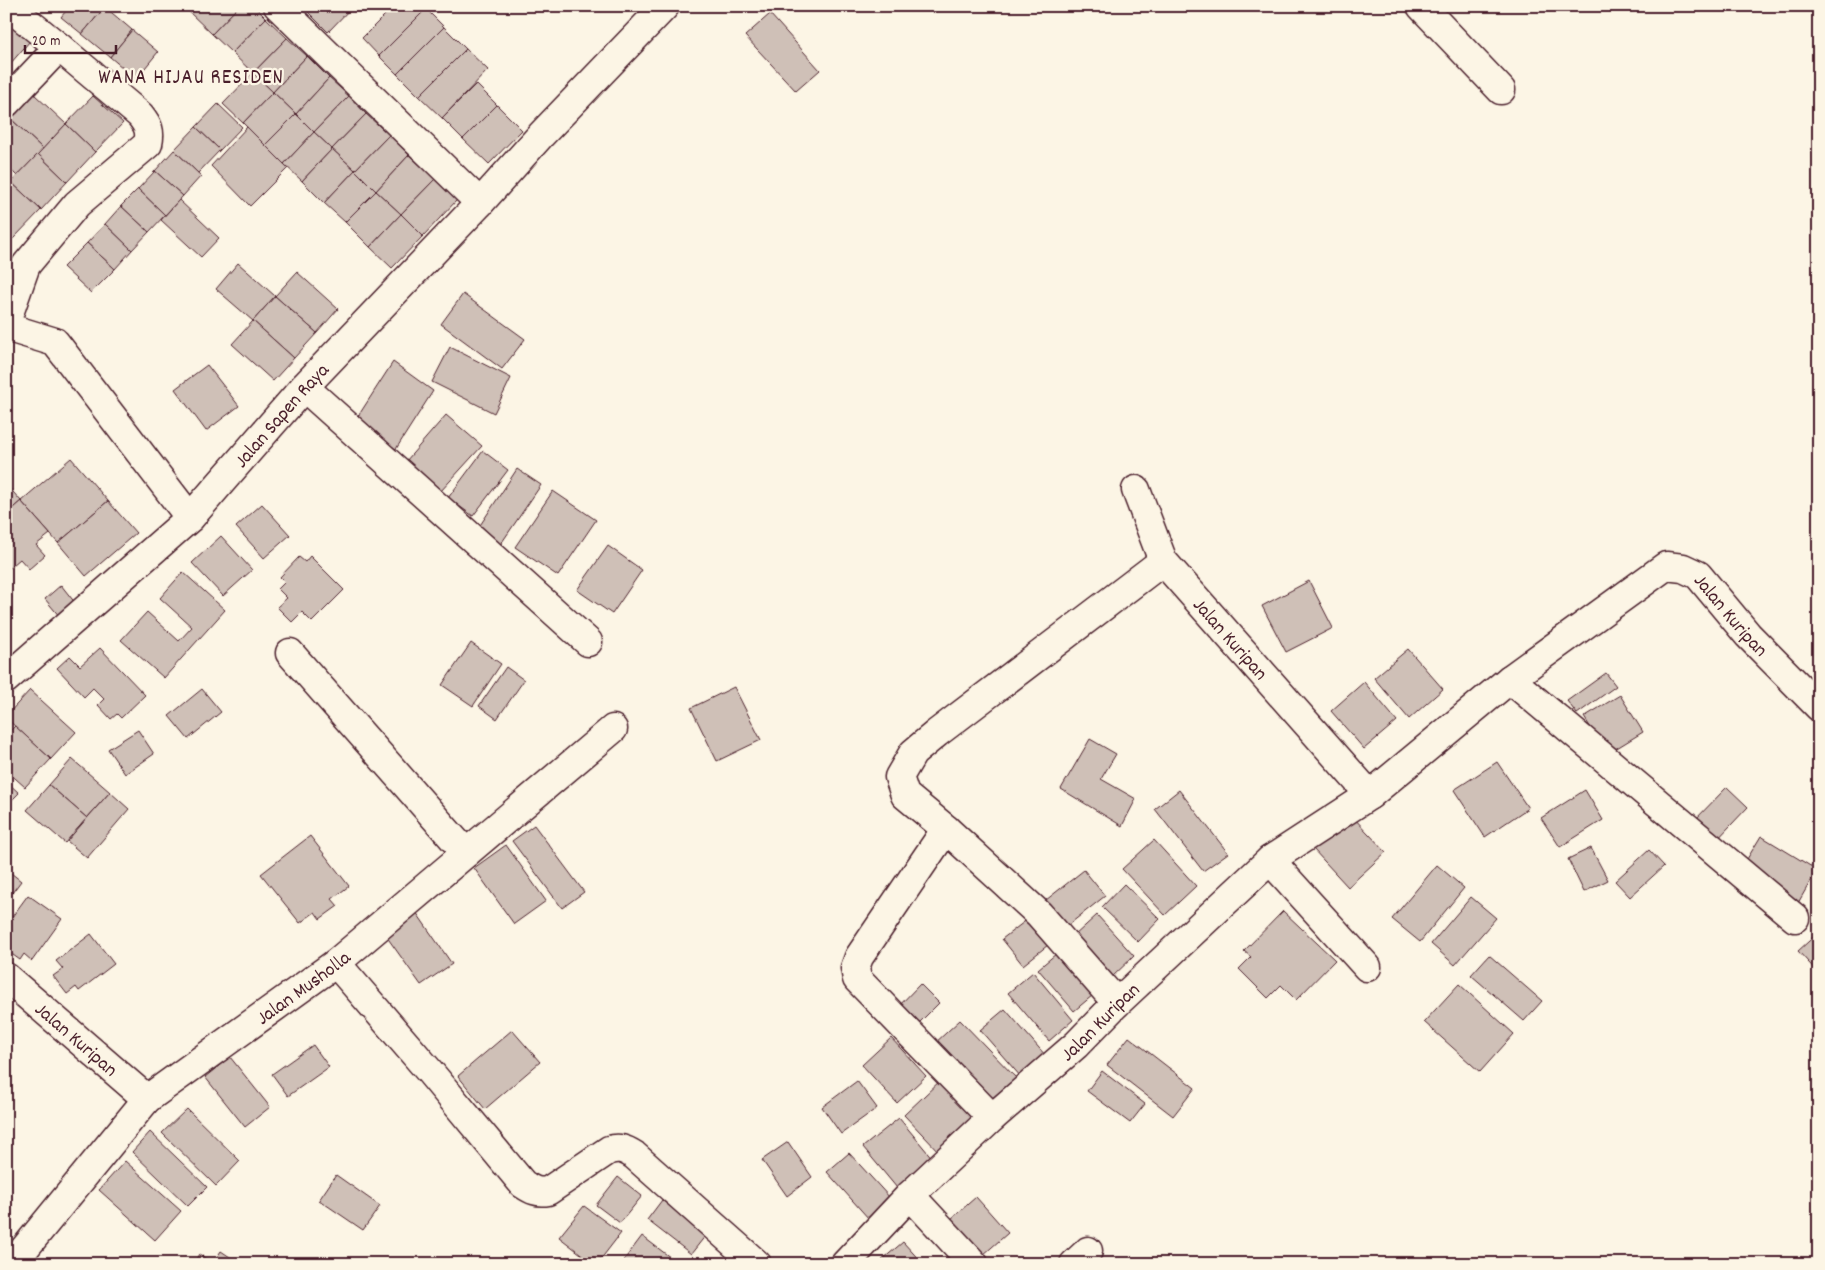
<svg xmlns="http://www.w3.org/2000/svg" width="1825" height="1270" viewBox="0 0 1825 1270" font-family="Dekko,sans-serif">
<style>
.building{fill:#cfc0b7;stroke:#4a1f2b}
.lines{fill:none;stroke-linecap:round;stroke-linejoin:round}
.minor-casing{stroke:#4a1f2b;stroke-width:31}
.minor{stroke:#fcf5e5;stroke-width:28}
.labels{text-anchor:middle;stroke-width:4.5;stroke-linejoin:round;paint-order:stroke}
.street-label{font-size:20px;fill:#4a1f2b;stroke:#fcf5e5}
.neighbourhood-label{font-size:21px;letter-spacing:1px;fill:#4a1f2b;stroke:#fcf5e5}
</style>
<rect width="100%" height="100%" fill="#fcf5e5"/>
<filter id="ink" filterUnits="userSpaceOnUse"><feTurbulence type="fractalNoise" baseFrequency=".02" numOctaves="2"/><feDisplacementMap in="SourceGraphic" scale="10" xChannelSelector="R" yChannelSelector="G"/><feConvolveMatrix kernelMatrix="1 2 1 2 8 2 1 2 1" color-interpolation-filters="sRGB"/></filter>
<g filter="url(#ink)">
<g class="building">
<path d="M70 6H104L105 7 82 34 61 17Z"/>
<path d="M192 6H239L212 34 188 11Z"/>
<path d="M239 6H254L266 18 232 53 212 34Z"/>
<path d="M302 6H314L308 12Z"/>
<path d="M314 6H353L328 32 308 12Z"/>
<path d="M394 6H423L426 9 379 56 362 38Z"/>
<path d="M105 7 132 30 110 57 82 34Z"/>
<path d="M426 9 444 27 397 74 379 56Z"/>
<path d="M770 14 820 70 796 91 745 36Z"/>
<path d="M266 18 287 38 253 73 232 53Z"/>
<path d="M6 21 30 41 10 64 6 61Z"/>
<path d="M444 27 466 49 419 96 397 74Z"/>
<path d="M132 30 158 52 136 79 110 57Z"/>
<path d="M287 38 307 56 273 92 253 73Z"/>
<path d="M466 49 488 70 442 118 419 96Z"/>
<path d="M307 56 329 78 296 114 273 92Z"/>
<path d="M253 73 273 92 243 123 223 104Z"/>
<path d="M329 78 349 96 314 132 296 114Z"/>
<path d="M476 84 497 105 463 139 442 118Z"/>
<path d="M273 92 296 114 265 145 243 123Z"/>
<path d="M34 94 66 124 43 149 11 119Z"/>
<path d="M93 96 123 123 95 152 66 124Z"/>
<path d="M349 96 366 114 332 149 314 132Z"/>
<path d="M218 104 242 127 220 150 196 127Z"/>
<path d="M497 105 522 130 489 164 463 139Z"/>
<path d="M296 114 314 132 284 164 265 145Z"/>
<path d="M366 114 389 135 355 170 332 149Z"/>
<path d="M11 119 43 149 17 176 6 165V124Z"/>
<path d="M66 124 95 152 67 182 38 154Z"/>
<path d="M196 127 220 150 198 173 174 150Z"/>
<path d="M247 127 288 168 250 206 211 166Z"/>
<path d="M314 132 332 149 302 181 284 164Z"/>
<path d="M389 135 409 155 376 191 355 170Z"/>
<path d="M332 149 355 170 324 203 302 181Z"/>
<path d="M174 150 201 176 183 196 155 171Z"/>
<path d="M38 154 67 182 41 210 11 182Z"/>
<path d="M409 155 435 179 401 214 376 191Z"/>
<path d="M355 170 376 191 345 222 324 203Z"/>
<path d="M155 171 183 196 165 215 138 189Z"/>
<path d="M435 179 457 200 423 236 401 214Z"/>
<path d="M11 182 41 210 13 239 6 233V187Z"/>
<path d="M138 189 165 215 149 232 121 206Z"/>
<path d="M376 191 401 214 370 247 345 222Z"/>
<path d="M179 200 219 238 201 257 161 220Z"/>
<path d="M121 206 149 232 132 250 105 224Z"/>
<path d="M401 214 423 236 392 268 370 247Z"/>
<path d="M105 224 132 250 115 269 87 243Z"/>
<path d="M87 243 115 269 91 293 63 267Z"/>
<path d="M238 263 275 296 253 321 216 289Z"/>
<path d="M297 272 338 309 317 333 275 296Z"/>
<path d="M463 294 525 339 502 369 441 324Z"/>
<path d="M275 296 317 333 294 358 253 321Z"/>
<path d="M253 321 294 358 273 381 232 344Z"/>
<path d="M450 347 511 378 494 413 432 382Z"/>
<path d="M393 362 433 391 396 449 355 421Z"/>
<path d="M207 365 239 406 206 431 175 389Z"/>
<path d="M446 415 482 446 440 492 406 461Z"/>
<path d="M483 451 508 470 473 516 448 498Z"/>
<path d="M71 458 108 501 58 543 21 501Z"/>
<path d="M517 469 541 485 496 551 473 536Z"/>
<path d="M6 484 21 501 6 514Z"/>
<path d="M553 491 596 520 558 576 515 547Z"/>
<path d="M21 501 50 534 36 545 45 555 29 569 20 559 6 571V514Z"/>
<path d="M108 501 136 533 86 576 58 543Z"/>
<path d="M262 504 290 535 264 558 236 527Z"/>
<path d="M221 536 252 570 223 596 192 563Z"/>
<path d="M608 546 642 570 612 614 577 590Z"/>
<path d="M310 556 344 590 312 622 302 612 292 622 277 607 287 598 278 589 285 582 280 577 299 557 305 562Z"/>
<path d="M183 572 225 610 164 678 121 640 147 612 179 641 192 627 160 598Z"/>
<path d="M1309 581 1333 628 1286 652 1262 606Z"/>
<path d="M61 585 76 604 60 617 45 599Z"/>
<path d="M6 590 12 598 6 603Z"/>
<path d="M471 643 501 664 473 706 442 685Z"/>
<path d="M100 648 145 695 121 718 117 714 111 719 98 705 104 699 93 688 84 697 57 668 70 656 80 666Z"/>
<path d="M1408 649 1443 689 1409 719 1374 678Z"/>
<path d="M506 667 524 680 497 719 479 706Z"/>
<path d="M1606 673 1616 686 1577 714 1567 701Z"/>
<path d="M1364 682 1397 721 1364 749 1331 711Z"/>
<path d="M734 687 761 740 717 761 691 708Z"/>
<path d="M202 689 221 712 188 739 169 716Z"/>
<path d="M30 690 76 732 51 759 6 718V716Z"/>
<path d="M1620 695 1643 732 1607 754 1584 717Z"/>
<path d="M15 726 51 759 25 787 6 770V735Z"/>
<path d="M138 730 154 754 125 774 108 749Z"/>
<path d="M1090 739 1116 754 1101 779 1136 799 1122 826 1061 789Z"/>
<path d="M72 759 110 792 87 818 49 785Z"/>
<path d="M1497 762 1528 808 1485 837 1454 790Z"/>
<path d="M6 781 19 793 6 806Z"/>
<path d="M49 785 87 818 65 843 27 810Z"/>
<path d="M1727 787 1748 807 1713 844 1691 824Z"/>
<path d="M1179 790 1228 853 1203 871 1155 809Z"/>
<path d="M1585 790 1603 820 1560 847 1541 818Z"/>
<path d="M110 792 129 809 87 858 67 841Z"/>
<path d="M1351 815 1386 852 1348 887 1313 849Z"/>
<path d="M534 825 584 892 562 908 512 841Z"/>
<path d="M310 836 349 886 332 899 338 906 320 919 315 912 300 923 261 874Z"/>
<path d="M1761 836 1817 870 1798 903 1741 869Z"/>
<path d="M1154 840 1196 886 1165 915 1122 869Z"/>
<path d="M506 845 546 901 514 924 474 868Z"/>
<path d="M1591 848 1608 880 1584 892 1568 859Z"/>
<path d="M1649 850 1664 866 1630 897 1615 881Z"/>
<path d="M1437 865 1464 888 1420 942 1392 919Z"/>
<path d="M6 869 21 881 6 901Z"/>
<path d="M1084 870 1105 896 1062 930 1041 904Z"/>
<path d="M1124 884 1160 919 1138 942 1102 907Z"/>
<path d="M28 895 62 919 32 961 24 954 20 960 6 950V925Z"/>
<path d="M1471 897 1496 918 1455 965 1431 944Z"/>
<path d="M1283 911 1335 960 1296 1000 1281 985 1268 998 1239 969 1251 957 1244 951Z"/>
<path d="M416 912 452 964 421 985 384 933Z"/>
<path d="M1033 915 1053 941 1023 965 1002 939Z"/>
<path d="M1097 915 1134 956 1111 978 1074 936Z"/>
<path d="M1819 932V974L1798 951Z"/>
<path d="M91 934 114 964 79 991 76 987 67 994 53 976 63 969 56 961Z"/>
<path d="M1063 948 1099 990 1074 1011 1038 969Z"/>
<path d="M1489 955 1542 1001 1524 1021 1471 975Z"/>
<path d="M1033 972 1073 1020 1049 1041 1008 993Z"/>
<path d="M920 984 939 1003 914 1028 896 1009Z"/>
<path d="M1459 984 1514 1034 1480 1072 1424 1022Z"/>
<path d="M1005 1009 1046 1056 1021 1077 980 1030Z"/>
<path d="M960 1020 1017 1079 991 1104 934 1044Z"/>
<path d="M512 1030 540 1062 485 1109 458 1076Z"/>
<path d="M1129 1037 1195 1088 1173 1116 1107 1065Z"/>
<path d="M891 1038 926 1076 897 1103 862 1065Z"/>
<path d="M313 1045 329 1067 288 1096 272 1074Z"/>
<path d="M230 1057 270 1107 245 1127 205 1077Z"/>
<path d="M1102 1071 1145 1104 1130 1123 1087 1091Z"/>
<path d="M943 1078 981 1117 941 1154 904 1115Z"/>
<path d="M857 1081 877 1108 841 1134 822 1107Z"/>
<path d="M187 1109 240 1161 216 1186 162 1133Z"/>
<path d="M899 1118 933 1159 897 1188 863 1147Z"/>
<path d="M150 1132 207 1187 188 1206 132 1152Z"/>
<path d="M788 1142 812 1177 787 1196 762 1160Z"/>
<path d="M849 1153 891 1199 869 1219 827 1172Z"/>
<path d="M125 1161 181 1211 155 1240 99 1190Z"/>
<path d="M336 1175 380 1206 363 1230 319 1200Z"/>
<path d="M618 1177 642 1196 620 1223 596 1205Z"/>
<path d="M976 1197 1008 1233 983 1255 951 1219Z"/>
<path d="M662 1200 706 1235 691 1254 647 1220Z"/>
<path d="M584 1206 621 1233 597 1264H594L559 1237Z"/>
<path d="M642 1236 679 1264H630L624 1260Z"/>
<path d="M903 1242 923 1264H885L882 1260Z"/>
<path d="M221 1251 236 1261 234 1264H193L199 1254 213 1263Z"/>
</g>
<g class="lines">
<defs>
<g id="minor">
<path d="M278 6 480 203"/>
<path d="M1421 6 1501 90"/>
<path d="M6 103 59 47"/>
<path d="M6 322 26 265 77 204 148 144C151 131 148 125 140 115L59 47 8 6"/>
<path d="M6 327 55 342 190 518"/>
<path d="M304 387 588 642"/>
<path id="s1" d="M1136 490 1163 561 1370 795"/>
<path d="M290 653 466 853"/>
<path id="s2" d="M6 679 190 518 304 387 480 203 541 135 665 6"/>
<path d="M1510 679 1795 918"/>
<path d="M946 829 859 957 855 968 857 979 992 1118"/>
<path d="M1270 860 1367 967"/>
<path d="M336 963 430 1072 523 1184C532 1190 538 1193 548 1191L609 1150C619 1147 625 1149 634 1155L757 1264"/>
<path id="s3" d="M6 977 147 1099"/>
<path d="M1117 1003 1039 914 946 829 905 795 899 777 913 753 937 733 1163 561"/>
<path d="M910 1195 974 1264"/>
<path id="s4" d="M12 1264 147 1099 336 963 613 729"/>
<path id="s5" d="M845 1264 910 1195 992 1118 1076 1045 1117 1003 1270 860 1370 795 1510 679 1666 566 1683 568 1698 575 1748 635 1819 707"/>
<path d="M1074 1264 1088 1251"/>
</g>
</defs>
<use href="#minor" class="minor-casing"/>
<use href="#minor" class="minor"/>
</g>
</g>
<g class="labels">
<g class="street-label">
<text dy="7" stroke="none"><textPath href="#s2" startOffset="382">Jalan Sapen Raya</textPath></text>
<text dy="7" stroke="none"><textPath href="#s5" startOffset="1166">Jalan Kuripan</textPath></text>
<text dy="7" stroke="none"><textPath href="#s1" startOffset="179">Jalan Kuripan</textPath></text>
<text dy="7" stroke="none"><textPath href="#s4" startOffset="405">Jalan Musholla</textPath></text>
<text dy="7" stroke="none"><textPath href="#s5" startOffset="352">Jalan Kuripan</textPath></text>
<text dy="7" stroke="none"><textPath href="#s3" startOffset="94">Jalan Kuripan</textPath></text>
</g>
<g class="neighbourhood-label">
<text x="191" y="83">WANA HIJAU RESIDEN</text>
</g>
</g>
<rect width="1825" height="1270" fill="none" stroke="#fcf5e5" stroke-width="25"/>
<rect x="12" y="12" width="1800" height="1245" fill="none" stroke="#4a1f2b" stroke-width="2" filter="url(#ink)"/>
<path d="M25 45v8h91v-8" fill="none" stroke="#4a1f2b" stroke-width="2.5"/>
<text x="32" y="45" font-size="15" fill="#4a1f2b" stroke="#fcf5e5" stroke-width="4" paint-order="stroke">20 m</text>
</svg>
